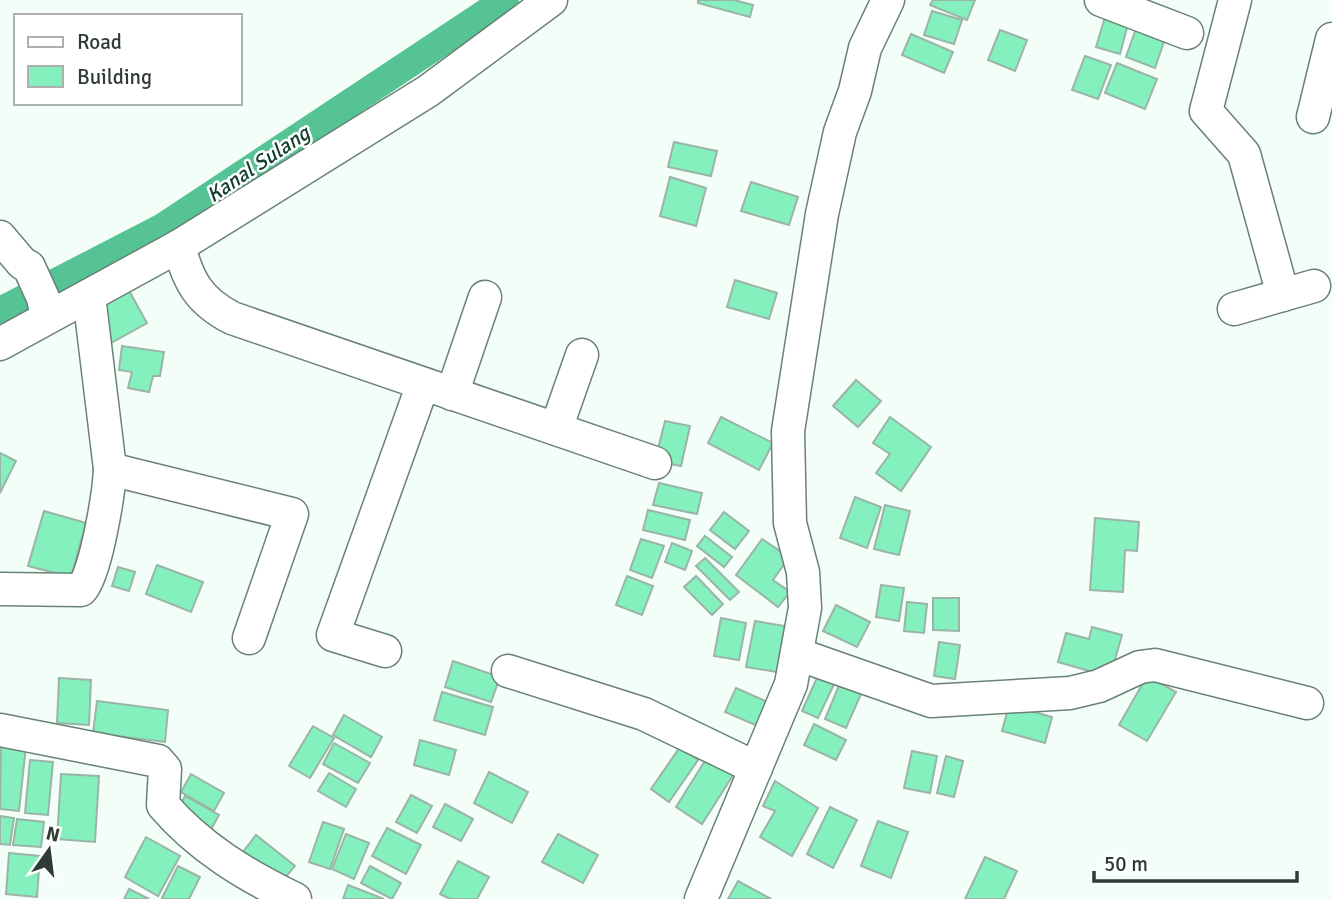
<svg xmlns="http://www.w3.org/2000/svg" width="1332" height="899" viewBox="0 0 1332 899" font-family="Signika,sans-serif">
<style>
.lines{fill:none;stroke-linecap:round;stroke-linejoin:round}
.canal{stroke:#55c394;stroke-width:28}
.building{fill:#84f0be;stroke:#9ab5a7;stroke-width:2}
.street-casing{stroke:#698275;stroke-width:35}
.street{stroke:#fff;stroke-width:32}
.labels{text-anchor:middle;stroke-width:5;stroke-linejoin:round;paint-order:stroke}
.water-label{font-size:21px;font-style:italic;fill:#11402d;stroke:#fff}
</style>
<rect width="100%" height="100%" fill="#f3fef8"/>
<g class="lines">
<path class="canal" d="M0 311 163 227 505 0"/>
</g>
<g class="building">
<path d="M698 0H734L753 5 750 17 698 3Z"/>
<path d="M933 0H975L967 20 930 5Z"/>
<path d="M932 11 962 20 954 44 924 35Z"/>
<path d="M1105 17 1128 24 1120 54 1096 47Z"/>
<path d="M1139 20 1168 30 1155 68 1126 57Z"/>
<path d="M1000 30 1027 40 1015 71 988 60Z"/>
<path d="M911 34 953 52 944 73 902 55Z"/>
<path d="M1085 56 1111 65 1098 99 1072 90Z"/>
<path d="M1117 63 1157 79 1145 109 1105 93Z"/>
<path d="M674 142 717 151 711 176 668 167Z"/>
<path d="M670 177 706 188 696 226 660 216Z"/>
<path d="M751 182 798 197 789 225 741 211Z"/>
<path d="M735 280 777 293 769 319 727 307Z"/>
<path d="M127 287 147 323 111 343 91 306Z"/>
<path d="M122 346 164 352 160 376H153L149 392 128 388 132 372 119 370Z"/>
<path d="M856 380 881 401 858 427 833 406Z"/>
<path d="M721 417 773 443 759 470 708 443Z"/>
<path d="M890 417 931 447 901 491 876 473 890 454 873 443Z"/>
<path d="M665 421 690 426 681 466 655 461Z"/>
<path d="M0 453 16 461 0 493Z"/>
<path d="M659 483 702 493 697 514 653 505Z"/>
<path d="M855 497 881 507 867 548 840 538Z"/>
<path d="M885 505 910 511 899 555 874 549Z"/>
<path d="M648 510 690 520 685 540 643 530Z"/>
<path d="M44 511 86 523 71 577 28 566Z"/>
<path d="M724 512 749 531 735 549 710 530Z"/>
<path d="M1095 518 1139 522 1137 551 1125 550 1123 592 1090 590Z"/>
<path d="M705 536 732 557 724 567 697 546Z"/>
<path d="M641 539 664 546 652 578 630 570Z"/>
<path d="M762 539 789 557 773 580 790 592 778 607 736 575Z"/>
<path d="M672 543 692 551 685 570 665 562Z"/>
<path d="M705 558 739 592 730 600 696 566Z"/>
<path d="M157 565 203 582 191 612 146 594Z"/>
<path d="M118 567 135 572 129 591 112 586Z"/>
<path d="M627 576 653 586 642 615 616 605Z"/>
<path d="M696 576 723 604 712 615 684 587Z"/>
<path d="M881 585 904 588 899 621 876 617Z"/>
<path d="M933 598H959V631L933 630Z"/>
<path d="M907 602 927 604 924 633 904 631Z"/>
<path d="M836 605 870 622 857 647 823 631Z"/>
<path d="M721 618 746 623 739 660 714 656Z"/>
<path d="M755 621 785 626 777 672 746 667Z"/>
<path d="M1092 627 1122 635 1110 677 1058 662 1066 633 1089 639Z"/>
<path d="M939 642 960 645 955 679 934 676Z"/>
<path d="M453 661 500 677 491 702 445 687Z"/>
<path d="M820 671 837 678 818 718 802 711Z"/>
<path d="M843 676 865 685 846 728 825 719Z"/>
<path d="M1147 676 1176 692 1147 741 1119 725Z"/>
<path d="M59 678 91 680 89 725 57 723Z"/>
<path d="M736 688 770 703 760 727 725 712Z"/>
<path d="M442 692 493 707 485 735 434 720Z"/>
<path d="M97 701 168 710 165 742 93 733Z"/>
<path d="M1009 705 1052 717 1045 743 1002 731Z"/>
<path d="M344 715 382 737 371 757 333 735Z"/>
<path d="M814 724 846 740 836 760 804 745Z"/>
<path d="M313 726 334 738 310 778 289 766Z"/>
<path d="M420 740 456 750 449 775 414 765Z"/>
<path d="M1 743 26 746 19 811 0 809Z"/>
<path d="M334 743 370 763 358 783 323 764Z"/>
<path d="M680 747 698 760 669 802 651 789Z"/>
<path d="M912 751 937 756 930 793 904 788Z"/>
<path d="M708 756 735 772 702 824 676 807Z"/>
<path d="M946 756 963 761 954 797 937 793Z"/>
<path d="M30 760 53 762 48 815 25 813Z"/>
<path d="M489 772 528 792 512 823 474 803Z"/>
<path d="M329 773 356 789 346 807 318 791Z"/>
<path d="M61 774 99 776 95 842 57 839Z"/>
<path d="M191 774 224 793 214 811 181 792Z"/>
<path d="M775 781 818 808 792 856 760 837 775 811 763 806Z"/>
<path d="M411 795 432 806 417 833 396 822Z"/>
<path d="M185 796 219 815 209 833 175 814Z"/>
<path d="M445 804 473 819 461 841 433 827Z"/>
<path d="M830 807 857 820 833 868 807 854Z"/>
<path d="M0 816 14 818 10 845 0 844Z"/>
<path d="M17 819 44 822 41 847 13 845Z"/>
<path d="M878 821 908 832 891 878 861 866Z"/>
<path d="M323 822 344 829 330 869 309 862Z"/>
<path d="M387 828 421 845 406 874 372 856Z"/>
<path d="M346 834 369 843 354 879 332 869Z"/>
<path d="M558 834 598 855 583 883 542 862Z"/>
<path d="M256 835 295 866 277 887 239 857Z"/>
<path d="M146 837 180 856 158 896 125 877Z"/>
<path d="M9 853 40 856 37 897 6 894Z"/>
<path d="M985 857 1017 871 1004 899H965Z"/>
<path d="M458 861 489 877 477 899H450L440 894Z"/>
<path d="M178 866 200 877 189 899H165L162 898Z"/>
<path d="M370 866 401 883 392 899 361 883Z"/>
<path d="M738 881 771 899H728Z"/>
<path d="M348 885 384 899H343Z"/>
<path d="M129 889 149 899H124Z"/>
</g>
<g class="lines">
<defs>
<g id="street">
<path d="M1101 0 1187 33"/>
<path d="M1235 0 1206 111 1244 154 1283 295"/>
<path d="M1313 117 1332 39"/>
<path d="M0 237 22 263 29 267 43 298 47 317"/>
<path d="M179 246C188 281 199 301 232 318L655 463"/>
<path d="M1234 309 1314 286"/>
<path d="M0 344 179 246 428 91 551 0"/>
<path d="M452 394 485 297"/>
<path d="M556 429 582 355"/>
<path d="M110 469 292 514 249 638"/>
<path d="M0 589 81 590C96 575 109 492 110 469L89 296"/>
<path d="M385 651 333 635 423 384"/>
<path d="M797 654 931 701 1070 693 1099 686 1140 667 1155 665 1307 703"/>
<path d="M508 671 644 714 756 768"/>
<path d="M0 730 158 761 165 769 163 805C199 847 245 875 295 899"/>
<path d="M701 899 791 684 805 608 803 572 790 523 788 431 822 214 840 132 855 91 865 48 888 0"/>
</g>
</defs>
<use href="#street" class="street-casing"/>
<use href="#street" class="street"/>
</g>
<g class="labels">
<g class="water-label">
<text transform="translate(258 164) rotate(-34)" y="7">Kanal Sulang</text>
</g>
</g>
<rect x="14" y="14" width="228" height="91" fill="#ffffff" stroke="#acb1ae" stroke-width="2"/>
<rect x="28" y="37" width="35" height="10" fill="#ffffff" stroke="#acb1ae" stroke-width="2"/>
<text x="77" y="49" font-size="21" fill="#303b35">Road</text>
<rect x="28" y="66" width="35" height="21" fill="#84f0be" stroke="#acb1ae" stroke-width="2"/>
<text x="77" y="84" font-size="21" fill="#303b35">Building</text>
<g transform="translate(49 850) rotate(14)" stroke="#ffffff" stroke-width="5" paint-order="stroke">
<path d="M0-5L12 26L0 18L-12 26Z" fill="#303b35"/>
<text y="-10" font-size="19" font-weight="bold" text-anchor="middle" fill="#303b35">N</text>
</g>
<path d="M1094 871v10h203v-10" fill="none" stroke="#303b35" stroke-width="3.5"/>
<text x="1104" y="871" font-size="21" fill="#303b35" stroke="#ffffff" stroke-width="5" paint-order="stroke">50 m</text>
</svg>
